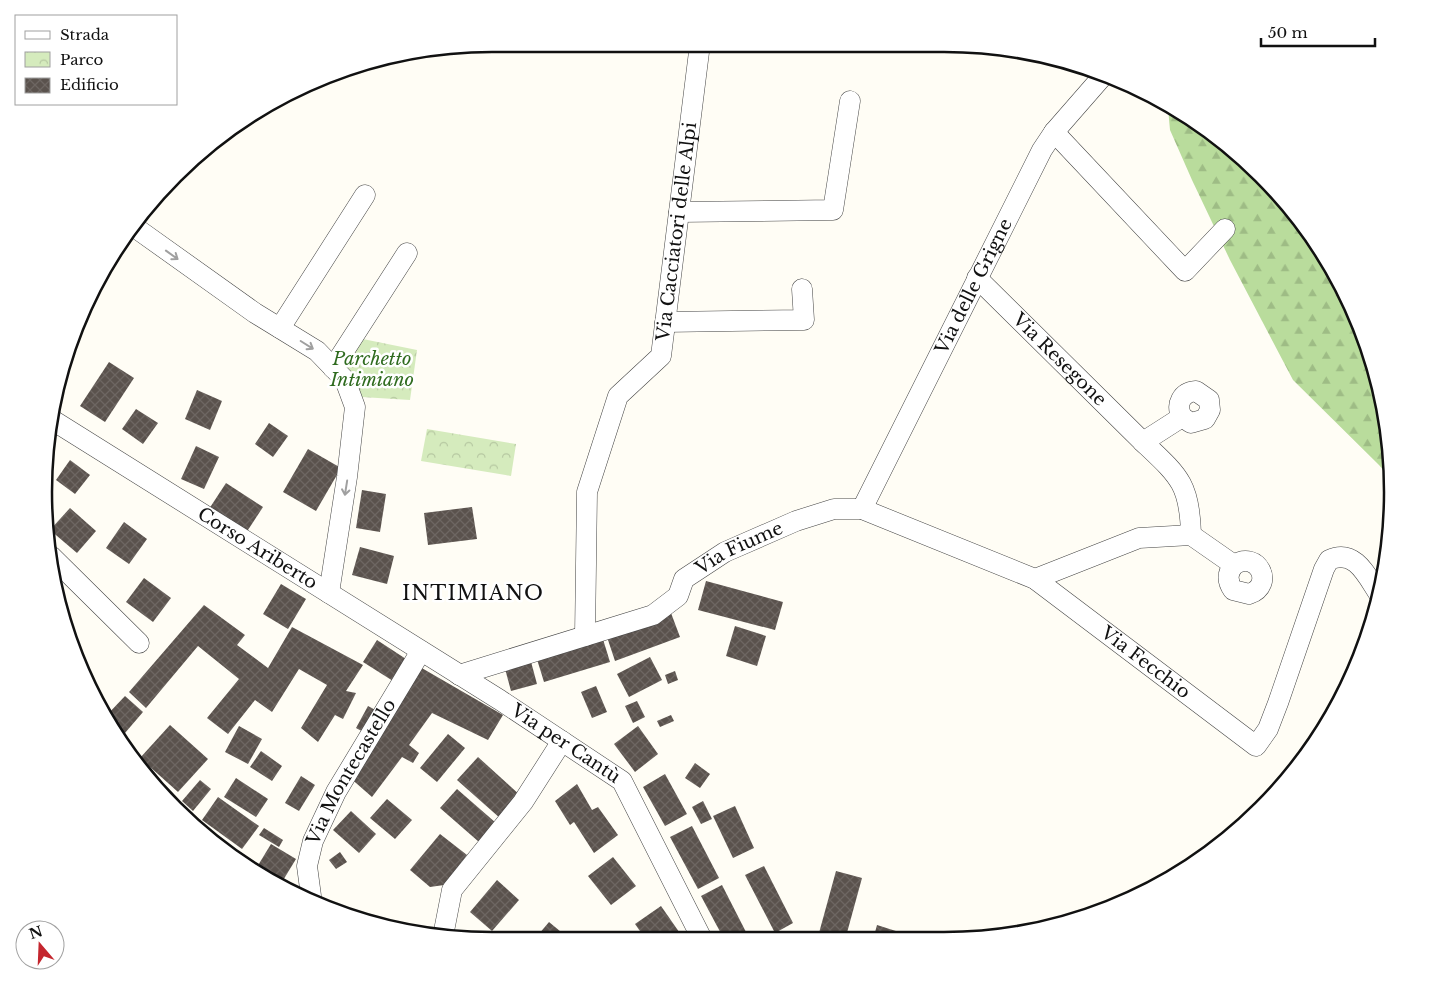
<svg xmlns="http://www.w3.org/2000/svg" width="1436" height="985" viewBox="0 0 1436 985" font-family="'Libre Baskerville',serif">
<style>
.forest{fill:url(#forest-firs)}
.park{fill:url(#park-crowns)}
.building{fill:url(#building-cross-hatch)}
.lines{fill:none;stroke-linecap:round;stroke-linejoin:round}
.minor-casing{stroke:#444;stroke-width:21}
.minor{stroke:#fff;stroke-width:20}
.oneway{stroke:#a0a0a0}
.labels{text-anchor:middle;stroke-width:5;stroke-linejoin:round;paint-order:stroke}
.street-label{font-size:18px;fill:#111;stroke:#fff}
.park-label{font-size:18px;font-style:italic;fill:#2f6b1f;stroke:#fff}
.quarter-label{font-size:20px;letter-spacing:1px;fill:#111;stroke:#fff}
.rim{fill:none;stroke:#111;stroke-width:2.5}
</style>
<defs>
<pattern id="forest-firs" width="22" height="20" patternUnits="userSpaceOnUse" patternTransform="scale(1.25)"><rect width="22" height="20" fill="#b9dc9c"/><path d="M5 1l3.5 6h-7zM16 11l3.5 6h-7z" fill="#9ebc85"/></pattern>
<pattern id="park-crowns" width="20" height="18" patternUnits="userSpaceOnUse" patternTransform="scale(1.25)"><rect width="20" height="18" fill="#d5ebbd"/><path d="M2 6a3 3 0 1 1 6 0M12 15a3 3 0 1 1 6 0" fill="none" stroke="#b6c8a1"/></pattern>
<pattern id="building-cross-hatch" width="8" height="8" patternUnits="userSpaceOnUse" patternTransform="scale(1.25)"><rect width="8" height="8" fill="#5a524d"/><path d="M0 0l8 8M0 8l8-8" fill="none" stroke="#6d6662"/></pattern>
</defs>
<rect width="100%" height="100%" fill="#fffdf5"/>
<path class="forest" d="M1168 108 1261 175 1316 243 1358 321 1384 405 1391 479 1379 465 1293 380 1230 260 1192 180 1170 130Z"/>
<g class="park">
<path d="M353 337 417 350 410 400 362 397 333 368Z"/>
<path d="M427 429 516 444 511 476 421 461Z"/>
</g>
<g class="building">
<path d="M109 362 134 378 105 422 80 406Z"/>
<path d="M197 390 222 401 210 430 185 419Z"/>
<path d="M136 409 158 423 143 444 122 429Z"/>
<path d="M269 423 288 436 273 457 255 444Z"/>
<path d="M50 441 55 444 46 458Z"/>
<path d="M196 446 219 457 204 489 181 479Z"/>
<path d="M308 449 341 468 316 511 283 492Z"/>
<path d="M70 460 90 475 75 494 56 480Z"/>
<path d="M226 483 263 507 246 533 209 509Z"/>
<path d="M362 490 386 494 380 532 356 528Z"/>
<path d="M472 507 477 539 428 545 424 513Z"/>
<path d="M70 508 96 531 77 553 50 530Z"/>
<path d="M124 522 147 539 129 564 106 548Z"/>
<path d="M360 547 394 556 387 584 352 575Z"/>
<path d="M144 578 171 598 153 622 126 602Z"/>
<path d="M706 581 783 602 775 630 698 610Z"/>
<path d="M281 584 306 599 288 629 263 614Z"/>
<path d="M204 605 245 635 237 645 268 668 292 627 363 665 346 691 356 693 343 719 335 715 318 742 301 728 327 685 299 669 272 712 255 700 228 734 207 718 239 679 198 646 146 708 129 692Z"/>
<path d="M671 613 680 637 615 661 607 637Z"/>
<path d="M735 626 766 636 757 666 726 656Z"/>
<path d="M602 636 610 662 544 682 536 656Z"/>
<path d="M377 640 406 659 393 681 363 662Z"/>
<path d="M650 657 662 680 629 697 617 674Z"/>
<path d="M530 658 537 684 511 691 504 665Z"/>
<path d="M420 667 503 715 488 740 432 713 409 745 419 753 413 763 402 757 372 797 348 776Z"/>
<path d="M675 671 678 680 668 684 665 675Z"/>
<path d="M596 686 607 712 592 718 581 692Z"/>
<path d="M125 696 143 712 125 733 106 716Z"/>
<path d="M637 701 645 717 633 723 625 706Z"/>
<path d="M368 706 379 712 367 734 356 728Z"/>
<path d="M671 715 674 721 660 727 657 721Z"/>
<path d="M170 725 208 759 178 792 140 758Z"/>
<path d="M239 726 262 739 248 764 225 752Z"/>
<path d="M638 726 658 754 635 772 614 744Z"/>
<path d="M448 734 465 748 437 782 420 768Z"/>
<path d="M261 751 282 766 272 781 250 767Z"/>
<path d="M478 757 521 796 501 819 457 780Z"/>
<path d="M695 763 710 774 700 788 685 778Z"/>
<path d="M665 774 687 814 665 826 643 787Z"/>
<path d="M301 776 315 785 299 811 285 803Z"/>
<path d="M236 778 268 799 256 817 224 797Z"/>
<path d="M200 780 211 789 193 811 182 801Z"/>
<path d="M577 784 592 810 598 807 618 835 594 853 574 822 570 825 555 801Z"/>
<path d="M457 789 496 823 479 842 440 808Z"/>
<path d="M218 797 259 826 242 849 202 820Z"/>
<path d="M387 799 412 820 395 839 370 818Z"/>
<path d="M703 801 712 819 701 824 692 807Z"/>
<path d="M735 806 754 848 733 858 713 816Z"/>
<path d="M351 811 376 834 359 853 333 830Z"/>
<path d="M692 826 719 878 698 889 670 837Z"/>
<path d="M264 828 283 840 279 847 259 835Z"/>
<path d="M440 834 467 855 444 885 430 887 410 870Z"/>
<path d="M271 844 296 859 282 882 257 867Z"/>
<path d="M340 852 347 862 336 869 329 860Z"/>
<path d="M613 857 636 886 611 905 588 876Z"/>
<path d="M764 866 793 923 775 933 745 875Z"/>
<path d="M836 871 862 878 845 940 819 933Z"/>
<path d="M497 880 519 900 492 931 470 912Z"/>
<path d="M722 885 747 934 733 941H725L701 896Z"/>
<path d="M661 906 684 939 681 941H647L635 924Z"/>
<path d="M549 922 572 941H533Z"/>
<path d="M877 925 899 932 896 941 874 936Z"/>
<path d="M416 927 418 934 403 932Z"/>
</g>
<g class="lines">
<defs>
<g id="minor">
<path d="M1054 132 1185 271 1225 229"/>
<path d="M679 212 833 210 850 101"/>
<path d="M133 226 255 313 317 351 345 380 355 407 347 477 329 593"/>
<path id="s1" d="M977 278 1143 442"/>
<path d="M665 322 804 320 802 289"/>
<path d="M280 328 365 195"/>
<path d="M333 368 407 253"/>
<path d="M1182 417C1175 404 1182 392 1196 391L1209 400 1210 410 1205 419 1191 423 1182 417 1143 442C1179 476 1190 484 1191 535"/>
<path id="s2" d="M54 421 500 700 622 781 703 941"/>
<path id="s3" d="M862 509 1042 150 1054 132 1102 77"/>
<path d="M51 556 139 643"/>
<path d="M1035 579 1139 538 1191 535 1234 565C1227 573 1227 581 1233 590L1249 594C1276 585 1257 549 1234 565"/>
<path id="s4" d="M585 636 587 492 618 396 661 356 700 44"/>
<path id="s5" d="M459 675 653 615 678 596 684 579 725 552 796 521 834 509H862L1035 579 1256 746 1268 729 1278 703 1324 569 1329 560C1355 548 1367 576 1379 594"/>
<path id="s6" d="M308 900 311 896 307 866 313 841 336 792 421 651"/>
<path d="M443 936 452 890 523 802 562 741"/>
</g>
</defs>
<use href="#minor" class="minor-casing"/>
<use href="#minor" class="minor"/>
</g>
<defs><path id="oneway-shaft" d="M-6 0H5M1.5-3L5.5 0L1.5 3" fill="none" stroke-width="1.6" stroke-linecap="round" stroke-linejoin="round" transform="scale(1.25)"/></defs>
<g class="oneway">
<use href="#oneway-shaft" transform="translate(172 255) rotate(36)"/>
<use href="#oneway-shaft" transform="translate(307 345) rotate(32)"/>
<use href="#oneway-shaft" transform="translate(346 488) rotate(99)"/>
</g>
<g class="labels">
<g class="street-label">
<text dy="6" stroke="none"><textPath href="#s4" startOffset="429">Via Cacciatori delle Alpi</textPath></text>
<text dy="6" stroke="none"><textPath href="#s3" startOffset="249">Via delle Grigne</textPath></text>
<text dy="6" stroke="none"><textPath href="#s1" startOffset="116">Via Resegone</textPath></text>
<text dy="6" stroke="none"><textPath href="#s2" startOffset="240">Corso Ariberto</textPath></text>
<text dy="6" stroke="none"><textPath href="#s5" startOffset="316">Via Fiume</textPath></text>
<text dy="6" stroke="none"><textPath href="#s5" startOffset="772">Via Fecchio</textPath></text>
<text dy="6" stroke="none"><textPath href="#s2" startOffset="605">Via per Cantù</textPath></text>
<text dy="6" stroke="none"><textPath href="#s6" startOffset="140">Via Montecastello</textPath></text>
</g>
<g class="park-label">
<text x="372" y="365">Parchetto<tspan x="372" dy="21">Intimiano</tspan></text>
</g>
<g class="quarter-label">
<text x="473" y="600">INTIMIANO</text>
</g>
</g>
<path d="M0 0H1436V985H0ZM492 52H944A440 440 0 0 1 1384 492V492A440 440 0 0 1 944 932H492A440 440 0 0 1 52 492V492A440 440 0 0 1 492 52Z" fill="#fff" fill-rule="evenodd"/>
<path class="rim" d="M492 52H944A440 440 0 0 1 1384 492V492A440 440 0 0 1 944 932H492A440 440 0 0 1 52 492V492A440 440 0 0 1 492 52Z"/>
<rect x="15" y="15" width="162" height="90" fill="#ffffff" stroke="#a0a0a0"/>
<rect x="25" y="31" width="25" height="8" fill="#ffffff" stroke="#a0a0a0"/>
<text x="60" y="40" font-size="15" fill="#111111">Strada</text>
<rect x="25" y="52" width="25" height="15" fill="url(#park-crowns)" stroke="#a0a0a0"/>
<text x="60" y="65" font-size="15" fill="#111111">Parco</text>
<rect x="25" y="78" width="25" height="15" fill="url(#building-cross-hatch)" stroke="#a0a0a0"/>
<text x="60" y="90" font-size="15" fill="#111111">Edificio</text>
<g transform="translate(40 945) rotate(341)"><circle r="24" fill="#ffffff" stroke="#a0a0a0"/>
<path d="M0-4L9 19L0 12L-9 19Z" fill="#c4262e"/>
<text y="-8" font-size="14" font-weight="bold" text-anchor="middle" fill="#111111">N</text>
</g>
<path d="M1261 38v8h114v-8" fill="none" stroke="#111111" stroke-width="2.5"/>
<text x="1268" y="38" font-size="15" fill="#111111" stroke="#ffffff" stroke-width="4" paint-order="stroke">50 m</text>
</svg>
